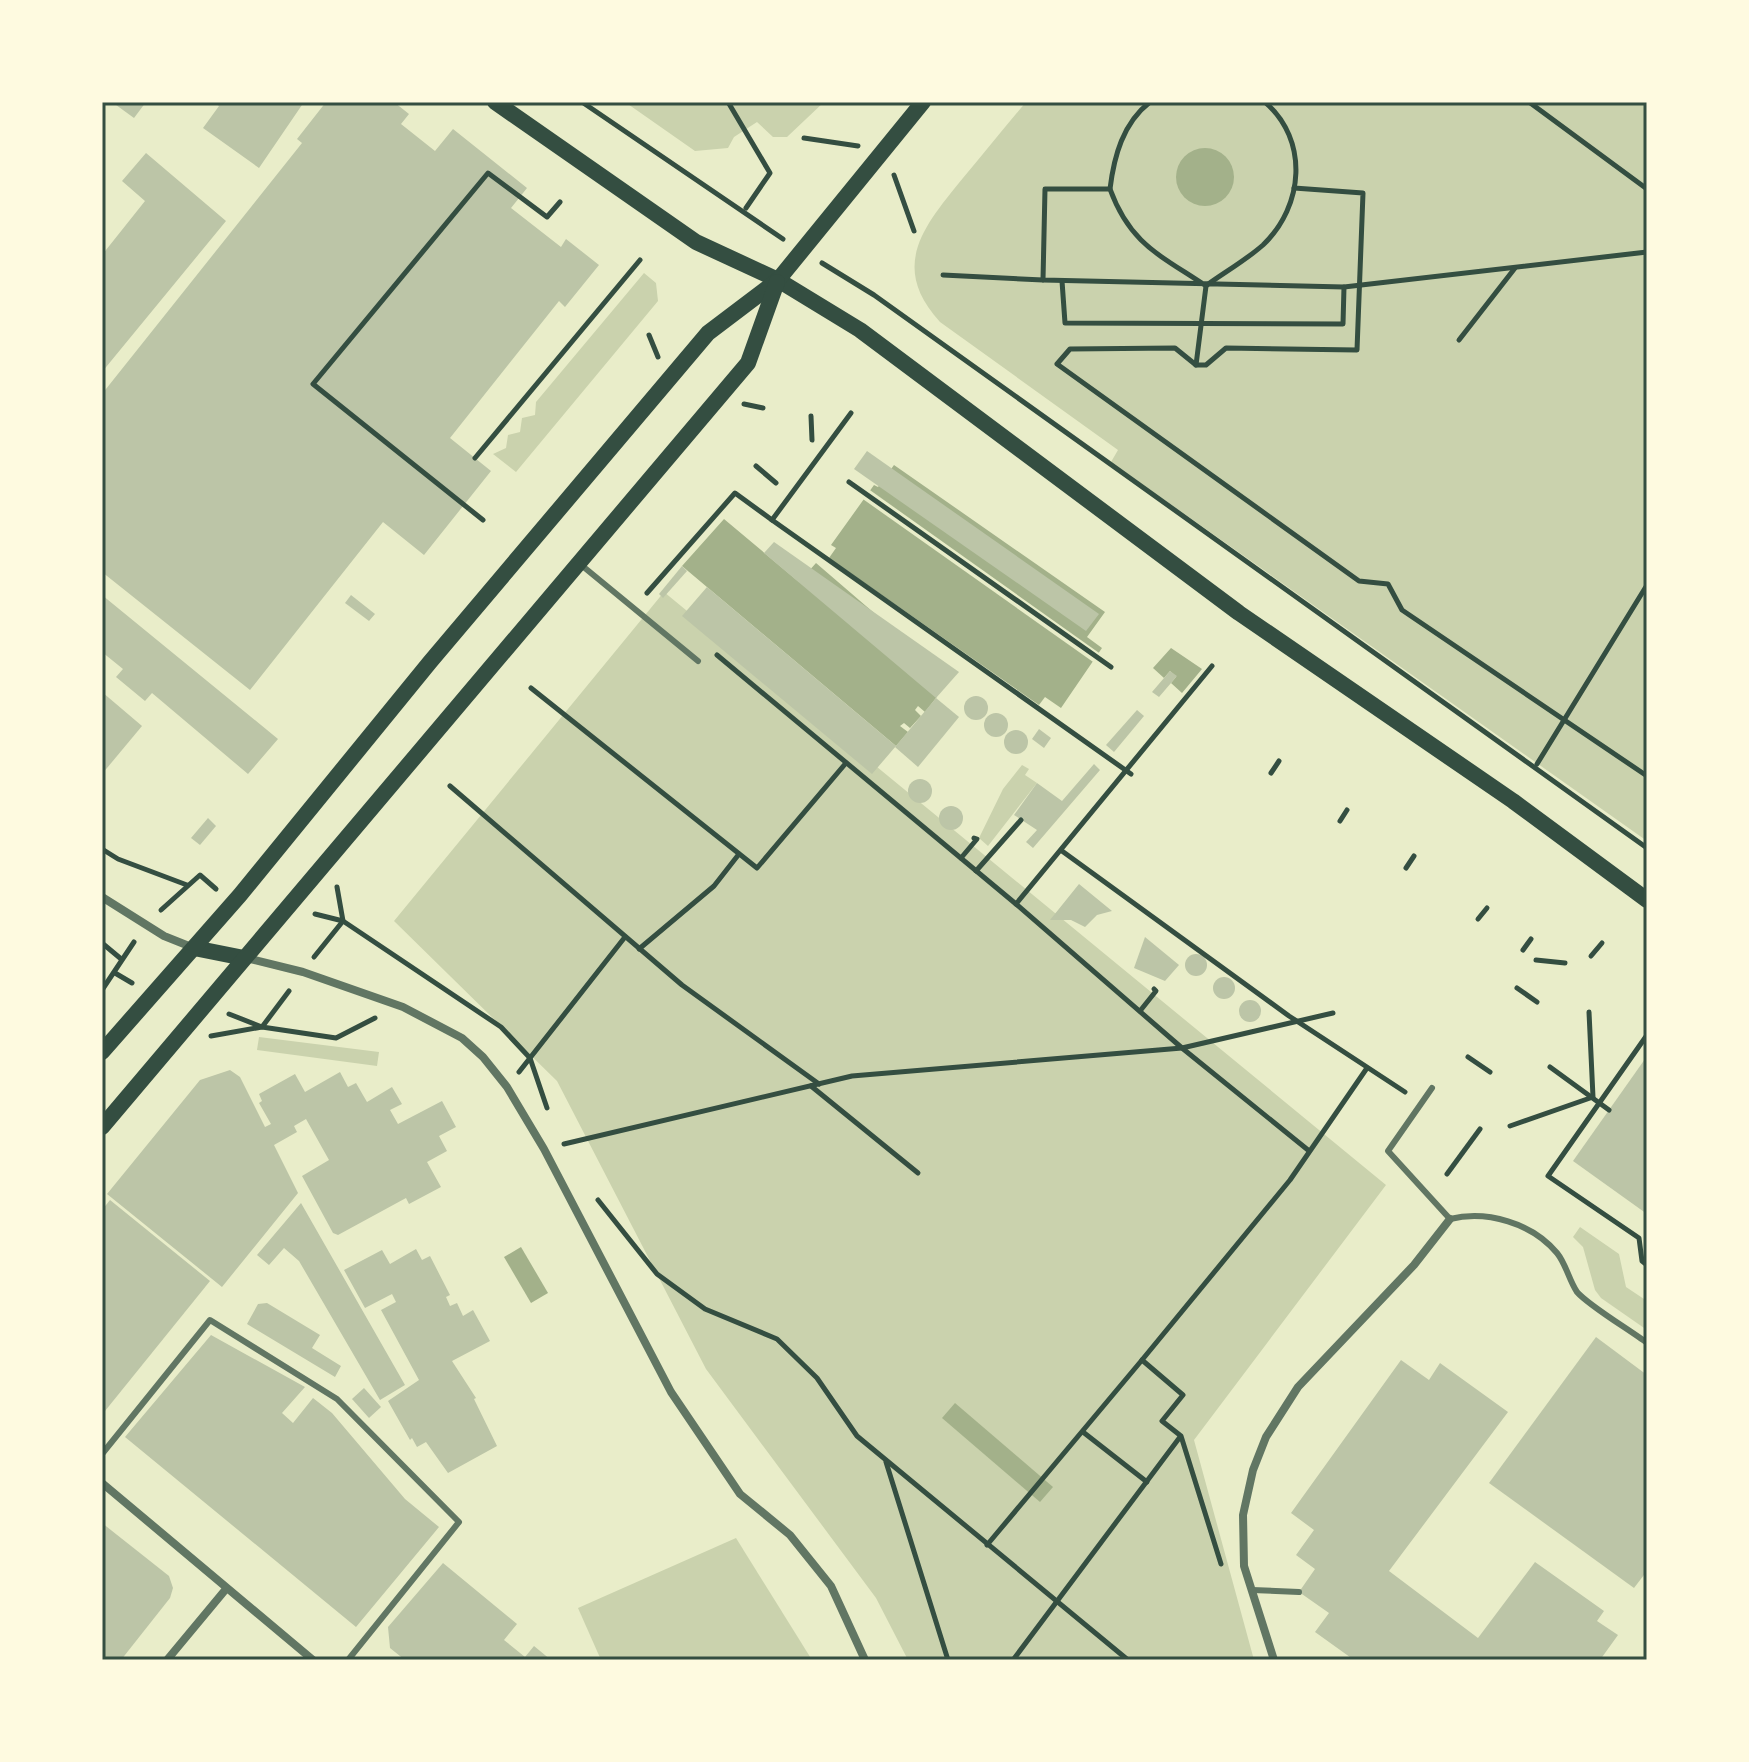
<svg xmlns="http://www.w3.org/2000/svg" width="1749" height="1762" viewBox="0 0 1749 1762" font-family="'DM Sans',sans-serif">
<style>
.green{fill:#cad2ad}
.water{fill:#a3b18a}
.pier{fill:#e9edc9}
.building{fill:#bcc5a7}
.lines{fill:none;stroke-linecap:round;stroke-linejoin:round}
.path{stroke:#344e41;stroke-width:5}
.service{stroke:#617663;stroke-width:6}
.minor{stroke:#617663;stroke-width:8}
.secondary{stroke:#344e41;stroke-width:16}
.neatline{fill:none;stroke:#344e41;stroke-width:3}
</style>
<rect width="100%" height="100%" fill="#e9edc9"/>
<g class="green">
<path d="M625 102H824L787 137H773L757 122 734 137 728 148 695 151Z"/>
<path d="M1026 102H1647V841L1111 462 1118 450 940 322C889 266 924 226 963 178 984 153 1005 127 1026 102Z"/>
<path d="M644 273 656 283 658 301 516 472 493 454 506 448 508 435 520 432 522 418 535 415 536 402Z"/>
<path d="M664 592 1386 1185 1194 1440 1254 1660H908L876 1598 706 1369 557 1081 394 921Z"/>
<path d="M1022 765 1029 769 1025 775 1037 783 988 846 979 838 1003 789Z"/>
<path d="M259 1037 379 1052 377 1066 257 1050Z"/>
<path d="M1580 1227 1619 1254 1626 1287 1647 1301V1330L1601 1298 1595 1290 1583 1247 1573 1237Z"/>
<path d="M736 1538 812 1660H601L578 1608Z"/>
</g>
<g class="water">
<circle cx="1205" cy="177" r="29"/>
<path d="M894 465 1105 612 1087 637 1102 648 1061 708 1045 697 1039 705 829 558 836 548 831 545 874 485 878 487Z"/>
<path d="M724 519 799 582 816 563 945 674 936 698 925 712 918 706 915 710 921 716 910 728 904 723 900 726 908 732 896 746 682 566Z"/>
<path d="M1171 648 1202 669 1182 693 1171 683 1176 677 1170 671 1164 678 1153 668Z"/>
<path d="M521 1247 548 1293 531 1303 504 1257Z"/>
<path d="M955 1403 1053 1487 1040 1502 942 1418Z"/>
</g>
<path class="pier" d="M867 488 1102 655 1096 664 860 497Z"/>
<g class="building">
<path d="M112 102H146L134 118Z"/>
<path d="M213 102H304L259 168 203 128 219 106Z"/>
<path d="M326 102H394L409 114 401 124 435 151 453 129 527 188 511 208 561 247 566 239 599 265 565 307 559 301 450 438 491 471 424 555 383 522 250 690 102 572V394L302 143 297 139Z"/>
<path d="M146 153 226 221 102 372V255L145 201 122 181Z"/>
<path d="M867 451 1099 614 1086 631 854 469Z"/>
<path d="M774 542 959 672 936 698 764 553Z"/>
<path d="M682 566 687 571 663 598 659 594Z"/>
<path d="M707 587 896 746 872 774 682 616Z"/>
<path d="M102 595 278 739 248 774 152 693 145 701 116 677 123 669 102 652Z"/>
<path d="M351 595 375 614 369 621 345 603Z"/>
<path d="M1170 671 1177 676 1159 697 1152 692Z"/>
<path d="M102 692 142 726 102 774Z"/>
<circle cx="976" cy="708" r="12"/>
<path d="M936 698 959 717 918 767 895 747Z"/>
<path d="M1137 710 1144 716 1114 752 1106 745Z"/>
<circle cx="996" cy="725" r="12"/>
<path d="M1039 729 1051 738 1044 748 1032 739Z"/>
<circle cx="1016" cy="742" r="12"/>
<path d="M1094 764 1100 770 1033 848 1026 842 1037 830 1014 815 1037 783 1062 801Z"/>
<circle cx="920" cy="791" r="12"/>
<circle cx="951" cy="818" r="12"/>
<path d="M208 818 216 826 200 845 191 838Z"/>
<path d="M1079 884 1112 911 1097 915 1085 927 1071 920H1050Z"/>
<path d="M1145 937 1179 965 1165 981 1134 968Z"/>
<circle cx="1196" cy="965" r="11"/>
<circle cx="1224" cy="988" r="11"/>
<circle cx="1250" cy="1011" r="11"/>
<path d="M1645 1059 1647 1061V1214L1573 1161Z"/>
<path d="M230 1070 240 1077 265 1127 271 1124 259 1103 262 1101 259 1094 295 1074 305 1092 340 1072 348 1087 356 1083 367 1102 392 1087 402 1104 390 1110 398 1124 442 1101 456 1127 439 1136 447 1151 427 1162 441 1187 409 1204 406 1198 338 1235 333 1233 302 1176 329 1160 306 1119 294 1126 297 1132 274 1145 298 1193 222 1287 107 1194 200 1080Z"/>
<path d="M110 1200 210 1281 105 1411 102 1409V1210Z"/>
<path d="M301 1203 405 1385 380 1400 299 1261 284 1248 269 1265 257 1255Z"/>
<path d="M416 1249 422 1260 430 1256 450 1295 446 1297 450 1306 457 1303 463 1316 473 1310 490 1341 452 1361 476 1398 474 1399 497 1446 448 1473 426 1442 417 1447 412 1438 410 1440 388 1401 419 1380 381 1310 396 1302 392 1294 365 1308 344 1270 382 1250 390 1264Z"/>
<path d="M267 1303 320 1335 312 1348 341 1366 335 1377 247 1324 258 1304Z"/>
<path d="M211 1335 305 1387 282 1413 293 1423 313 1398 332 1413 405 1499 439 1527 356 1627 125 1437Z"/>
<path d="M1596 1337 1647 1375V1571L1634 1588 1489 1483Z"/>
<path d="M1401 1360 1429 1380 1440 1363 1508 1412 1389 1571 1478 1638 1535 1562 1604 1611 1597 1621 1618 1635 1600 1660H1354L1315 1632 1329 1613 1299 1592 1315 1569 1296 1555 1314 1530 1291 1513Z"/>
<path d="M364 1388 381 1407 369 1418 352 1399Z"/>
<path d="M102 1523 169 1576 173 1588 170 1598 121 1660H102Z"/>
<path d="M443 1563 517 1624 504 1640 525 1657 534 1646 551 1660H405L390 1648 388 1627Z"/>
</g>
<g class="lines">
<g class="path">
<path d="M582 102 783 239"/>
<path d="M728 102 770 173 746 208"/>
<path d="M1529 102 1647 189"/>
<path d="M804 138 858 146"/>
<path d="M894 175 914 231"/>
<path d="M1294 188 1363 193 1357 350 1226 348 1206 365H1196L1175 348 1070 349 1057 364 1359 581 1388 584 1402 610 1647 776"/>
<path d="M1110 189C1114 156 1123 123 1150 102"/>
<path d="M822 263 874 295 1647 848"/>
<path d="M943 275 1043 280"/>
<path d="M1062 281 1065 323 1343 324 1344 287"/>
<path d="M1207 285C1225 272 1246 260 1263 245 1304 206 1309 140 1265 102"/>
<path d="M1206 286C1160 255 1130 244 1110 189H1045L1043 280 1344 287 1647 252"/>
<path d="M649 335 658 357"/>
<path d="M1459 340 1515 268"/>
<path d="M1196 365 1206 286"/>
<path d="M744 404 763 408"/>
<path d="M851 413 772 520 1131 774"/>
<path d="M811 416 812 440"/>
<path d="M475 458 640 260"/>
<path d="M756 466 776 483"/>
<path d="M849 482 1111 667"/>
<path d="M483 520 313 384 488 173 547 217 560 202"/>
<path d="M647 593 735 493 772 520"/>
<path d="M717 655 1016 904 1182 1048 1308 1150"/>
<path d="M531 688 757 868 846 763"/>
<path d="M1537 764 1647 585"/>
<path d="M1271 773 1279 761"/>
<path d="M450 786 682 985 819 1084"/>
<path d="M1340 821 1347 810"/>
<path d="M102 849 118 859 187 885"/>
<path d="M1062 851 1289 1016 1405 1092"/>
<path d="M961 858 977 839 974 838"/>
<path d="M1406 868 1414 856"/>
<path d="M976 871 1021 820"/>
<path d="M337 887 343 921"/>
<path d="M1016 904 1212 666"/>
<path d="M161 910 200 875 216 889"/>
<path d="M315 914 343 921 501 1027 530 1058 547 1108"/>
<path d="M1478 919 1487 908"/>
<path d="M102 943 120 958"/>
<path d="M639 949 714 886 739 854"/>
<path d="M1523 950 1531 939"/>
<path d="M1591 956 1602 943"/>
<path d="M314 957 343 921"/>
<path d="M1536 960 1565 963"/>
<path d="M115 973 132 983"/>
<path d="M1517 988 1537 1002"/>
<path d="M102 990 134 942"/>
<path d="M1140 1011 1156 991 1154 989"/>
<path d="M229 1014 262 1027 336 1038 375 1018"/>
<path d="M1647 1035 1548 1176 1639 1238 1642 1261 1647 1265"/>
<path d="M211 1036 262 1027 289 991"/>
<path d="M1468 1057 1490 1072"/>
<path d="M1550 1067 1609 1110"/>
<path d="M519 1072 625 937"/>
<path d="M811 1086 918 1173"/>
<path d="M1510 1126 1593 1097 1589 1012"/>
<path d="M564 1144 852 1076 1182 1048 1333 1013"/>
<path d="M1447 1174 1480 1129"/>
<path d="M598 1200 657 1274 705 1309 777 1339 817 1378 857 1436 1128 1660"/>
<path d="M1083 1432 1147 1482"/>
<path d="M886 1462 948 1660"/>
<path d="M987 1545 1142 1360"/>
<path d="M1221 1564 1181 1436 1162 1421 1183 1395 1142 1360 1290 1180 1367 1068"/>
<path d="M1013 1660 1180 1437"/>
</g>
<g class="service">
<path d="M580 564 698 661"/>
<path d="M1432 1088 1388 1151 1450 1219C1487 1210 1532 1223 1557 1253 1566 1264 1569 1280 1577 1292 1589 1306 1630 1330 1647 1343"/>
<path d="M102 1454 210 1320 337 1399 459 1522 348 1660"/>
<path d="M1252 1590 1299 1592"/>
</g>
<g class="minor">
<path d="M102 897 164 936 194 948"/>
<path d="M246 958 303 972 403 1007 462 1038 483 1057 507 1087 544 1149 671 1392 740 1494 790 1535 831 1586 865 1660"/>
<path d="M102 1483 313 1660"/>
<path d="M167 1660 226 1589"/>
<path d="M1274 1660 1244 1566 1243 1515 1253 1470 1266 1437 1298 1387 1414 1265 1450 1219"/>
</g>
<g class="secondary">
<path d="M495 102 696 242 778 280 860 330 1239 613 1513 801 1647 900"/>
<path d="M194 948 244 958"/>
<path d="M102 1052 240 895 430 662 708 333 778 280 923 102"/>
<path d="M102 1127 748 363 777 282"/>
</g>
</g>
<rect width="1749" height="1762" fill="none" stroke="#fefae0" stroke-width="208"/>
<rect x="104" y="104" width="1541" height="1554" class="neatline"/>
</svg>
